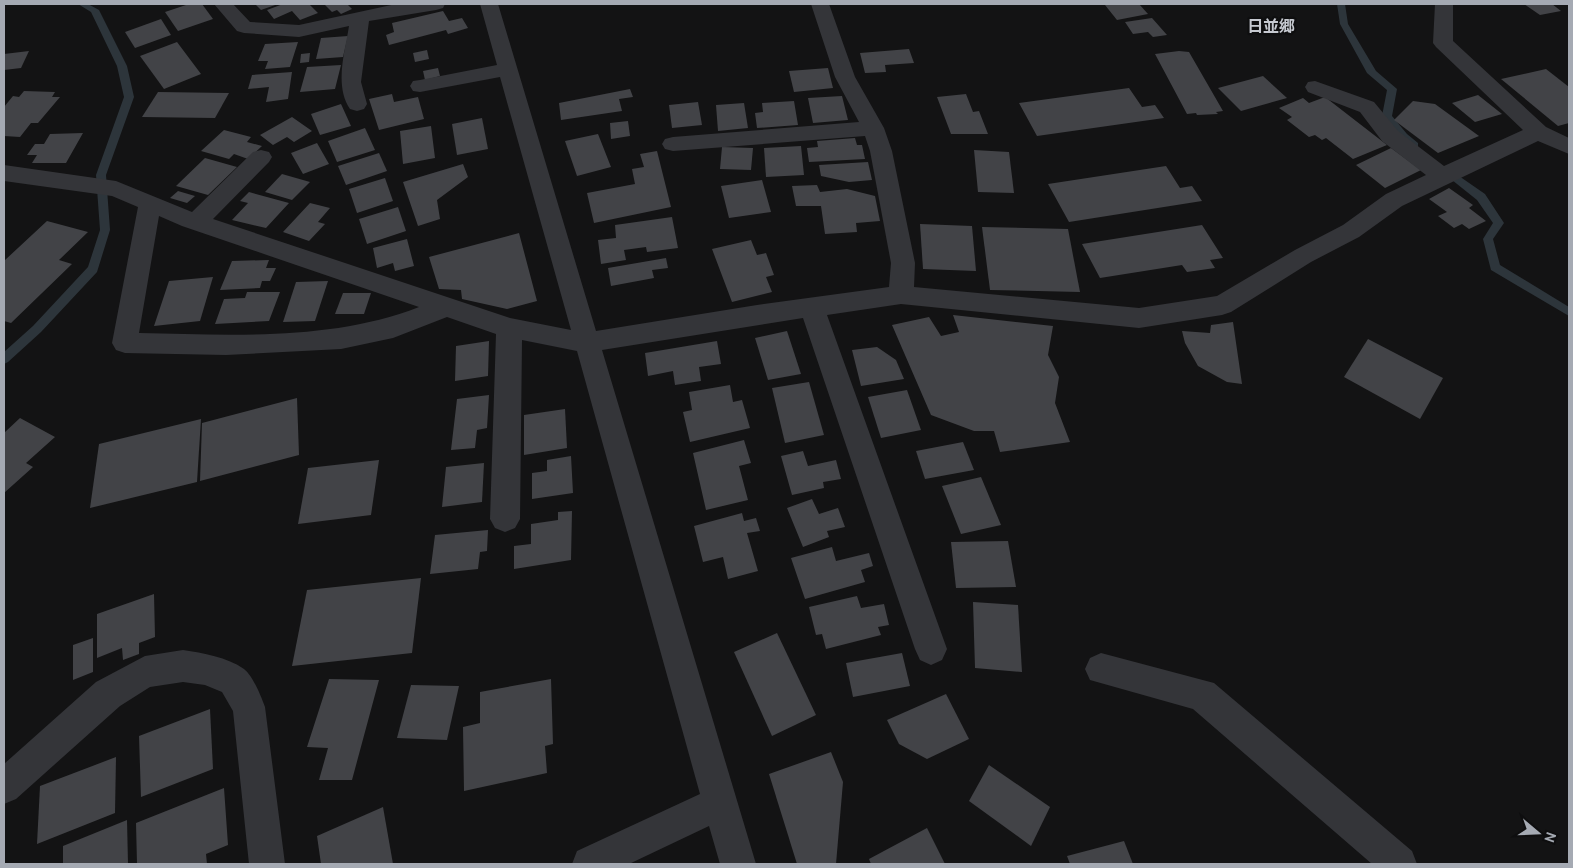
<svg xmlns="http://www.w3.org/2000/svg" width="1573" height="868" viewBox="0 0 1573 868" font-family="Cabin,'Noto Sans JP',sans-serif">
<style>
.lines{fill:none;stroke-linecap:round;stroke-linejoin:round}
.stream{fill:#2d353b;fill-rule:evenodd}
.building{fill:#424347}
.minor{fill:#343539;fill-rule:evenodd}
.labels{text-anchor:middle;stroke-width:4.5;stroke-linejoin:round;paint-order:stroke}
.far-quarter-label{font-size:16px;font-weight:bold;fill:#c6c9d0;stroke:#0e0e0f}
</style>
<rect width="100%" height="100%" fill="#131314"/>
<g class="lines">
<g class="stream">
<path d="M78 4H88L99 10 127 66 134 97 106 175 110 230 97 272 41 332 8 362 4 364V352L33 326 88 267 100 230 96 175 124 97 117 66 91 12Z"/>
<path d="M1337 4H1345L1348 24 1376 71 1397 89 1392 116 1407 134 1418 143V147C1405 150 1389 126 1382 116L1387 90 1367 73 1340 24Z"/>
<path d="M1446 167 1485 194 1504 223 1493 239 1500 265 1569 307V316L1491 270 1483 239 1493 223 1477 200 1442 172V168Z"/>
</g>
</g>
<g class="building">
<path d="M189 4H202L213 19 178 31 165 12Z"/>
<path d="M255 4H278L261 10Z"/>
<path d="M283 4H309L318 13 300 20 292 11 274 19 267 10Z"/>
<path d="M324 4H351L348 5 352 9 341 14 337 10 332 12Z"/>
<path d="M1115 4H1139L1148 14 1117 20 1105 5Z"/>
<path d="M1524 4H1552L1561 11 1540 15Z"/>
<path d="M443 11 449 21 462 18 468 28 448 34 446 30 389 45 386 35 394 32 392 23Z"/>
<path d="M1152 18 1167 35 1153 37 1148 32 1133 34 1125 22Z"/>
<path d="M161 19 171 35 135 48 125 32Z"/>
<path d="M348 36 343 57 316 59 321 38Z"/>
<path d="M177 42 201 74 164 89 140 56Z"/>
<path d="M298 42 290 67 265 69 268 61H258L265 44Z"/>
<path d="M909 49 914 63 885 65 886 72 865 73 860 53Z"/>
<path d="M427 50 429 59 415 62 413 53Z"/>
<path d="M29 51 21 68 4 70V54Z"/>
<path d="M1179 51 1189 52 1223 111 1216 112 1218 114 1197 115 1196 113 1187 114 1155 54Z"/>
<path d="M310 53 309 62 300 63 301 54Z"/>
<path d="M341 65 335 89 300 92 307 67Z"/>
<path d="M438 68 440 76 425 80 423 71Z"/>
<path d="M828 68 833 88 794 92 789 71Z"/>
<path d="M1546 69 1569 87V123L1558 126 1501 79Z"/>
<path d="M292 72 288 99 266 102 269 87 248 89 252 75Z"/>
<path d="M1263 76 1287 98 1241 111 1218 88Z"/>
<path d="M1129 88 1142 107 1155 105 1164 118 1037 136 1019 103Z"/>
<path d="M630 89 633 97 619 99 622 111 561 120 559 103Z"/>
<path d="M24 91 55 92 52 97H60L38 123H31L20 137 4 136V107L13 96 19 97Z"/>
<path d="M158 92 229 93 215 118 142 117Z"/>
<path d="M392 94 394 102 418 97 424 119 379 130 369 99Z"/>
<path d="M966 94 973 112 979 111 988 134H951L937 97Z"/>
<path d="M1478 95 1502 114 1475 122 1452 103Z"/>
<path d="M842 96 848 120 813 123 808 98Z"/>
<path d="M1325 97 1387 145 1353 159 1326 138 1322 140 1315 135 1309 137 1287 120 1292 117 1279 108 1303 98 1309 103Z"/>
<path d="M794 101 798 125 757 128 755 113 763 112 762 103Z"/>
<path d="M1413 101 1435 104 1479 136 1438 153 1394 120Z"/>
<path d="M698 102 702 125 672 128 669 105Z"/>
<path d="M744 103 748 128 718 131 716 105Z"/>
<path d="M341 104 351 126 320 135 311 114Z"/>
<path d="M292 117 312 131 294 142 287 137 273 145 260 135Z"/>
<path d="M482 118 488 149 457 155 452 124Z"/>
<path d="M628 121 630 136 611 139 610 123Z"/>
<path d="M431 126 435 158 403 164 400 131Z"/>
<path d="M365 128 375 150 337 162 328 141Z"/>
<path d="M224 130 251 137 247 142 262 146 248 159 234 154 229 159 201 151Z"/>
<path d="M83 133 66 163H32L37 155H27L35 144H44L50 134Z"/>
<path d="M598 134 611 167 577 176 565 141Z"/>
<path d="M855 138 857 145H862L865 159 809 162 807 148 818 147 817 141Z"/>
<path d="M317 143 329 164 303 174 291 153Z"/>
<path d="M801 146 804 175 766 177 764 148Z"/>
<path d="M722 147 753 148 751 170 720 169Z"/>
<path d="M1391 148 1421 170 1385 188 1356 165Z"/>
<path d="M974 150 1009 152 1014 193 978 192Z"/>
<path d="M657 151 671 207 594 223 587 193 635 184 632 169 644 167 640 154Z"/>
<path d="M379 153 387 171 346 185 338 166Z"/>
<path d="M205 158 237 167 208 195 176 186Z"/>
<path d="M868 162 872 180 849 182 821 176 819 165Z"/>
<path d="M463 164 468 177 437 200 440 219 418 226 403 182Z"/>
<path d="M1166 166 1180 188 1192 186 1202 201 1069 222 1048 184Z"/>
<path d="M282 174 310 182 292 200 265 192Z"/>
<path d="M385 178 393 201 357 213 349 189Z"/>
<path d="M762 180 771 212 729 218 721 186Z"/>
<path d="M817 185 820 192 847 189 875 196 880 221 856 223 857 232 825 234 821 206H796L792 186Z"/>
<path d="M1449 188 1473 205 1469 208 1486 221 1469 229 1462 224 1454 228 1438 216 1447 212 1429 199Z"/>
<path d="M178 191 195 196 187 203 170 198Z"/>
<path d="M249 192 289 203 266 228 232 220 248 203 240 201Z"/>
<path d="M310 203 330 208 318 222 325 224 309 241 283 232Z"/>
<path d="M398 207 406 231 367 244 359 219Z"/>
<path d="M672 217 678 248 647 252 646 247 624 250 626 260 601 264 598 240 616 238 615 225Z"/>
<path d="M47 221 88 232 59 260 72 264 11 323 4 321V261Z"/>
<path d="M920 224 972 226 976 271 923 269Z"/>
<path d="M1202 225 1223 258 1210 260 1215 268 1187 272 1182 265 1100 278 1082 244Z"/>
<path d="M982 227 1068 229 1080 292 990 290Z"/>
<path d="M519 233 537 301 507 309 462 299 461 290 439 289 429 257Z"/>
<path d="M407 239 414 266 395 271 393 263 377 268 373 248Z"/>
<path d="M751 240 757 255 766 253 774 275 766 277 772 292 732 302 712 249Z"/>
<path d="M666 258 668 268 652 270 654 278 611 286 608 268Z"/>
<path d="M269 260 266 268H276L270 281H262L260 288 220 290 232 261Z"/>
<path d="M213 277 200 321 154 326 169 281Z"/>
<path d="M328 281 315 321 283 322 296 282Z"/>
<path d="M247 292H280L269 321 215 324 224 299 245 298Z"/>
<path d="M343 293H371L364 314H335Z"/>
<path d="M953 315 1053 326 1048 355 1059 377 1055 403 1070 442 1000 452 994 431H974L931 415 892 325 929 317 941 336 959 332Z"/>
<path d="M1233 322 1242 384 1227 382 1198 366 1185 343 1182 331 1210 333 1211 325Z"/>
<path d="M787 331 801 374 768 380 755 338Z"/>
<path d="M1368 339 1443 378 1420 419 1344 377Z"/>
<path d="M489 341 488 376 455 381 456 346Z"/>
<path d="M717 341 721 364 699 367 701 381 675 385 673 371 648 376 645 353Z"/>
<path d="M877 347 896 360 904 379 861 386 852 350Z"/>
<path d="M809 382 824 435 785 443 772 388Z"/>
<path d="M730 385 733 402 742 400 750 428 690 442 683 412 692 410 689 392Z"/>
<path d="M907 390 921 430 881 438 868 397Z"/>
<path d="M489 395 487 428 477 430 475 448 451 450 457 399Z"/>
<path d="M297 398 299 455 200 481 202 423Z"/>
<path d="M565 409 567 448 524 455V415Z"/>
<path d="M20 418 55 437 26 463 33 467 4 493V433Z"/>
<path d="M201 419 197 482 90 508 99 444Z"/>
<path d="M744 440 751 463 739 466 748 500 706 510 693 453Z"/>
<path d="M963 442 974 470 925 479 916 451Z"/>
<path d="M803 451 808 466 836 460 841 479 823 482 824 488 792 495 781 456Z"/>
<path d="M571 456 573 493 532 499V473L547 471V460Z"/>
<path d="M379 460 371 515 298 524 308 468Z"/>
<path d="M484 463 482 502 442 507 446 467Z"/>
<path d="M981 477 1001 525 961 534 942 486Z"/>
<path d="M812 499 819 514 838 508 845 527 827 531 829 537 803 547 787 508Z"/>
<path d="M572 511 571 560 514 569V546L531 544V524L558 520V512Z"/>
<path d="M742 513 744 521 756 518 760 531 747 533 758 571 728 579 723 557 703 562 694 526Z"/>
<path d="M488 530 487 551 480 552 478 569 430 574 435 535Z"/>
<path d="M1008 541 1016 587 956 588 951 542Z"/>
<path d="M832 547 836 561 869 553 873 566 861 570 865 582 805 599 791 558Z"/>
<path d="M421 578 412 653 292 666 307 590Z"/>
<path d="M154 594 155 637 139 643V654L123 660 122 648 97 658V614Z"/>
<path d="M857 596 861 608 884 604 889 625 878 627 881 635 826 649 822 634 816 635 809 607Z"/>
<path d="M973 602 1018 605 1022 672 975 668Z"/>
<path d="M777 633 816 715 772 736 734 652Z"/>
<path d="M93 638V672L73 680V645Z"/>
<path d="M902 653 910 686 853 697 846 663Z"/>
<path d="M329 679 379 680 352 780H319L328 748 307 747Z"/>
<path d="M551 679 553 744 545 746 547 773 464 791 463 727 480 723V692Z"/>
<path d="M411 685 459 686 447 740 397 738Z"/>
<path d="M946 694 969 739 927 759 899 744 887 720Z"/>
<path d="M210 709 213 769 141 797 139 736Z"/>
<path d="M831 752 843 782 836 864H797L769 774Z"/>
<path d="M116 757 115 813 37 844 40 786Z"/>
<path d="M989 765 1050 807 1031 846 969 801Z"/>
<path d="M224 788 228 845 206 854 207 864H137L136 823Z"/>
<path d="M383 807 393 864H321L317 836Z"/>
<path d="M127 820 128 864H63V846Z"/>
<path d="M927 828 945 864H871L869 859Z"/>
<path d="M1124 841 1133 864H1070L1067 856Z"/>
</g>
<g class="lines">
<g class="minor">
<path d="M214 4H233L250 22 299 25 396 4H445L443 8 436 10 369 21 361 82 367 104 364 109 357 111 350 109C334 85 345 52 349 26L299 37 244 33 237 31Z"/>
<path d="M480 4H498L596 331 757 305 889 287 891 263 870 151 865 136 673 151 665 149 662 144 665 139 673 137 859 122 835 77 811 4H829L855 77 884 128 892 151 915 263 914 287 1139 308 1217 296 1295 250 1343 225 1386 194 1426 175 1382 141 1360 112 1308 92 1305 87 1308 82 1315 81 1374 102 1398 131 1444 166 1523 130 1436 47 1433 43 1435 4H1453V41L1546 127 1569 138V154L1538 141 1402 206 1359 237 1311 262 1231 312 1222 315 1139 328 901 304 827 315 947 649 942 660 931 665 920 660 915 649 803 318 602 350 756 864H720L709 826 629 864H572L577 851 700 794 577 351 522 340 520 519 515 528 505 532 495 528 490 519 496 334 447 317 393 338 341 349 226 355 125 353 116 350 112 343 138 207 112 196 4 181V165L116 181 192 212 253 152 261 150 269 152 272 157 269 162 213 219 510 318 571 330 500 77 420 92 413 91 410 86 413 81 420 80 497 65ZM159 216 182 226 419 307C332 341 232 335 139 333Z"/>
<path d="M183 650C203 653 227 657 244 669 253 676 261 696 265 707L285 864H249L233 711 222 692 205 685 183 682 150 687 120 706 16 799 4 804V764L96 682 145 656Z"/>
<path d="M1101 653 1214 683 1412 851 1417 864H1372L1193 709 1090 680 1085 669 1090 658Z"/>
</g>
</g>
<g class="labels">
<g class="far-quarter-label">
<text x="1271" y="32">日並郷</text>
</g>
</g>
<rect width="1573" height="868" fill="none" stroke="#a5aab3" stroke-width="10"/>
<g transform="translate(1538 833) rotate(109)" stroke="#0e0e0f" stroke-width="4" paint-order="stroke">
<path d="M0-4L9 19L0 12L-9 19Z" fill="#a5aab3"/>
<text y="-8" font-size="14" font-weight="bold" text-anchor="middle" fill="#a5aab3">N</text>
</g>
</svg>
